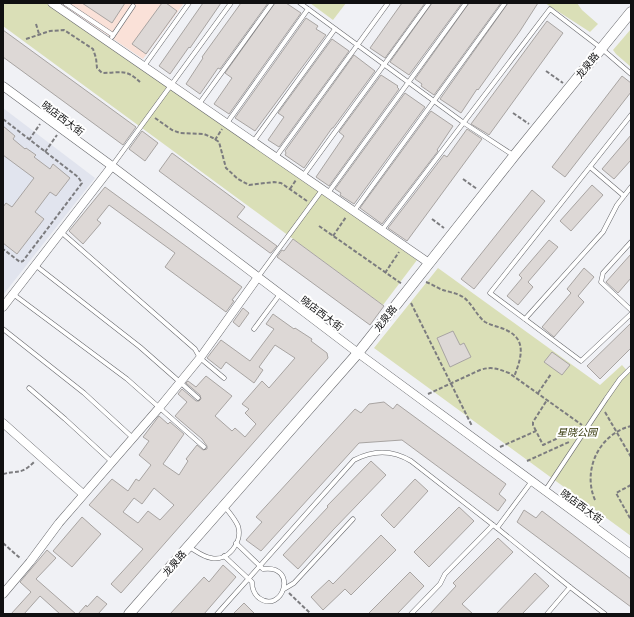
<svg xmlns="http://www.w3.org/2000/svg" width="634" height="617" viewBox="0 0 634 617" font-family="Lora,'Noto Sans SC',serif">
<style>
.commercial{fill:#fae1d8}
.built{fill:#e1e4ee}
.green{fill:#dadfb7}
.building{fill:#ddd8d6;stroke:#a8a4a2;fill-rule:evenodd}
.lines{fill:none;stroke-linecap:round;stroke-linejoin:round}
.service-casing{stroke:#68696d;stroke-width:5}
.minor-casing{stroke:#68696d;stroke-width:9}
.tertiary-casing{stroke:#68696d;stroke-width:11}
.path{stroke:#7c7c7f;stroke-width:2;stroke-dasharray:4 2;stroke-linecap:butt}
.service{stroke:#fff;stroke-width:4}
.minor{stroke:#fff;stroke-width:8}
.tertiary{stroke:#fff;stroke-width:10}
.labels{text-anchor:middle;stroke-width:4;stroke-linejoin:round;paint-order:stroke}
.street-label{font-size:10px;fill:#101011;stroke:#fff}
.park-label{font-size:10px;font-style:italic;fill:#303305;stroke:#fff}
</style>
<rect width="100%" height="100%" fill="#f0f1f5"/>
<path class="commercial" d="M60 3H184L143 59Z"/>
<path class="built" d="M3 108 95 178 3 295Z"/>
<g class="green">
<path d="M4 3H47L417 260 383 305 3 26Z"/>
<path d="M310 3H346L333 20Z"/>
<path d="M545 3H577L582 10 598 24 590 32Z"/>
<path d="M631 29V67L616 54 613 50Z"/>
<path d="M438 268 600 385 622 365 631 375V536L374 348Z"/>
</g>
<g class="building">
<path d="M82 3H125L112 23Z"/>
<path d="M162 3H166L177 11 146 54 132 44Z"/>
<path d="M203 3H221L190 48 189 47 170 74 159 66Z"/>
<path d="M241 3H268L220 69 218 68 200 94 186 84 203 58 202 57Z"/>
<path d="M275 3H286L301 13 229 114 214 104 232 78 225 73Z"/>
<path d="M402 3H425L385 58 370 48Z"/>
<path d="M432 3H462L409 75 390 62Z"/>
<path d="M469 3H501L434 95 421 86 422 84 415 79Z"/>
<path d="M508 3H538L520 31 478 90 477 89 461 113 440 99Z"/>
<path d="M306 18 318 26 316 29 326 35 255 131 235 118Z"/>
<path d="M547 21 563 33 489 135 486 133 471 124Z"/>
<path d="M3 30 136 127 123 145 3 57Z"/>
<path d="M332 39 349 51 279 147 268 140 284 117 278 113Z"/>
<path d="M354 55 375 71 333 128H332L304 168 285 155 286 153 285 151Z"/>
<path d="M381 75 398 86 397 87 399 89 329 186 316 177 344 136 339 132Z"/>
<path d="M622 76 631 83V92L565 177 552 167Z"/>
<path d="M405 93 425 107 354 204 340 195 341 193 335 189Z"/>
<path d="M431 111 453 126 437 150 438 151 382 224 360 208Z"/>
<path d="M3 126 15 136 13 139 25 149 26 148 36 155 34 157 50 169 53 164 70 178 56 196 50 192 35 212 44 219 17 254 3 243V207L6 203 12 207 34 178 3 155Z"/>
<path d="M467 129 482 139 407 241 388 228 444 155 447 157Z"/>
<path d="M142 131 158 143 145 161 129 149Z"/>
<path d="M631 135V160L614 179 602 169Z"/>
<path d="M172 153 245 207 237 217 277 246 271 253H270L159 171Z"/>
<path d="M592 185 603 195 571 231 560 221Z"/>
<path d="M105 187 242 287 232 300 234 301 226 312 165 267 175 253 109 205 97 220 101 223 83 244 69 231Z"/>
<path d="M532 190 545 201 474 289 461 279Z"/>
<path d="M293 239 384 306 370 325 277 257 282 250 284 251Z"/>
<path d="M549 240 558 247 528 282 533 287 518 305 507 296 522 278 519 275Z"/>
<path d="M631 254V278L618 293 606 282Z"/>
<path d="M584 268 594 277 578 296 584 302 554 337 542 327 571 293 567 289Z"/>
<path d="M243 308 249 313 239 327 233 322Z"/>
<path d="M273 314 294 329 295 328 312 339 311 341 327 353 328 358 121 593 111 584 143 549 89 505 112 479 128 491 136 479 139 481 151 465 139 455 149 441 143 437 159 416 168 424 170 422 184 434 163 464 179 475 188 461 186 459 197 445 203 450 207 449V446L202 439 175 416 187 402 178 394 182 389 196 401H199L201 399 200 395 186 383 188 381 196 387 206 376 232 396 215 416 232 431 235 428 245 437 256 424 245 413 249 409 242 404 262 381 269 388 295 358 275 345 259 367 263 370 254 383 226 362 221 369 207 358 221 340 250 361 274 329 266 324ZM154 488 174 505 160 520 148 511 138 523 123 512 134 498 142 504Z"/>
<path d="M631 323V348L600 379 587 366Z"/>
<path d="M453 331 460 345 464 343 471 357 450 367 437 338Z"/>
<path d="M552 352 570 365 562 375 544 362Z"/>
<path d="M384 402 393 409 397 404 506 484 499 494 506 500 498 511 402 440 359 443 261 551 246 540 262 522 256 517 355 409 361 413 369 404Z"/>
<path d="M371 461 386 475 333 530 298 569 283 555 328 507 327 506Z"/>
<path d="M415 479 428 491 394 528 381 515Z"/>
<path d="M459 507 474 521 429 567 414 552Z"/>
<path d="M524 510 536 518 542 511 631 579V607L517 522Z"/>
<path d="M82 517 101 534 72 567 53 551Z"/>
<path d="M381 535 396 550 351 595 345 589 323 610 311 597 329 580 333 584Z"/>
<path d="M498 538 513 552 462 604 473 614H430L456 586 453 583Z"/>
<path d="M47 550 56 558 36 579 76 614H60L40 596 24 614H11L31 592 20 582Z"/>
<path d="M223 565 236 577 204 614H170L204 577 209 582Z"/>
<path d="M410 572 424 586 397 614H368Z"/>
<path d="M535 573 549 586 522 614H496Z"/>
<path d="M97 596 107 604 98 614H78L86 605 87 607Z"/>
<path d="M244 603 255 614H233Z"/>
</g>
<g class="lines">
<defs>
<g id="service">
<path d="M65 3 113 35"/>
<path d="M300 3 464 123 513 155"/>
<path d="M112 37 133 6"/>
<path d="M144 66 189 3"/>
<path d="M199 104 272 3"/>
<path d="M631 115 490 293 581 361 631 314"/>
<path d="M227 123 308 9"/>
<path d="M253 142 335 29"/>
<path d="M276 157 388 3"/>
<path d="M112 166 231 3"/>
<path d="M590 167 624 196"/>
<path d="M303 176 429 3"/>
<path d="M328 193 466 3"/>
<path d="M354 211 505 3"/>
<path d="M382 230 550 9 601 48 631 74"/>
<path d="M61 232 195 349 200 358 224 378"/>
<path d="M631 242 603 273 601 282 631 310"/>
<path d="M35 265 140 347 198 398"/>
<path d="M258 277 322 190"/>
<path d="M13 294 127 379 204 447"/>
<path d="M525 319 603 232 617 205 631 187"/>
<path d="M3 329 84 393 133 438"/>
<path d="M254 329 280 294"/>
<path d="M29 388 65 419 112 462"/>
<path d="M545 491 606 399 620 379 631 368"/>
<path d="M497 528 532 481"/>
<path d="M189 547C196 551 203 557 211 558 228 562 243 542 238 526 235 519 229 512 224 506"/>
<path d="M224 556 252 582C252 588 254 594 259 598 283 615 299 564 263 569L236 543"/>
<path d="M570 587 605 614"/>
<path d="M284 589 294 583 353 519"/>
<path d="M217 614 354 460C373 450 393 450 411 461L497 528 570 587 547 614"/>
<path d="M411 614 440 584 445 574 493 525"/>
</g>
<g id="minor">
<path d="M52 3 429 263"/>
<path d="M3 86 112 166 358 353 631 554"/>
<path d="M3 307 112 166"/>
<path d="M3 423 83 494"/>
<path d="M3 594 30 562 59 523 159 408 200 358 258 277"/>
</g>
<path id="tertiary" d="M129 614 358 353 514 156 631 12"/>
</defs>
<use href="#service" class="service-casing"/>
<use href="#minor" class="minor-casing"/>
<use href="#tertiary" class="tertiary-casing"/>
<g class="path">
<path d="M36 24 39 34"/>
<path d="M26 39 50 31 64 30 93 49 96 58 97 68 102 73C121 73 125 68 140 82"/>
<path d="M546 71 563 83"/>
<path d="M513 113 529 124"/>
<path d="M155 118 172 130 180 133 204 134 213 138 219 142 226 168 238 179 249 185 274 182 281 183 307 201"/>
<path d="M3 119 78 177 82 183 23 261 20 262 3 249"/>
<path d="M29 140 40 124"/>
<path d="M215 140 222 129"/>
<path d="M45 152 57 135"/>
<path d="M463 179 477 189"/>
<path d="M290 189 296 180"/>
<path d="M432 219 444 228"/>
<path d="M319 226 402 284"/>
<path d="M333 236 346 217"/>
<path d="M385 273 399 252"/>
<path d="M426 282C432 284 437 288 443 290 449 292 457 293 463 297 472 303 476 315 485 322 492 326 501 327 508 331 528 341 520 361 514 377"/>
<path d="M411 303 472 426"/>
<path d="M538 393 551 374"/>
<path d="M428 394 480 370C492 366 498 369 509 373L582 425"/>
<path d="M605 412 631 457"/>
<path d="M536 431 533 425V422L547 400"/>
<path d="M500 447 536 431 543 445 578 429"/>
<path d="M527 461 569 442"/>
<path d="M3 474C19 470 21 475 34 462"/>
<path d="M631 485 616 493 631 520"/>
<path d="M595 500C582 470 599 434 631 426"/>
<path d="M3 543 21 559"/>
<path d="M289 593 311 614"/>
</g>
<use href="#service" class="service"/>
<use href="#minor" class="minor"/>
<use href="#tertiary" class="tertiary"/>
</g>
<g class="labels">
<g class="street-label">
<text transform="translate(587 65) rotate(-51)" y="4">龙泉路</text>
<text transform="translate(63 118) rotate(37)" y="4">晓店西大街</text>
<text transform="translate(322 313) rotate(37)" y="4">晓店西大街</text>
<text transform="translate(385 318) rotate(-52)" y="4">龙泉路</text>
<text transform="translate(582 506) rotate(36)" y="4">晓店西大街</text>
<text transform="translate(174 563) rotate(-49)" y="4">龙泉路</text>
</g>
<g class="park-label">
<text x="577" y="436">星晓公园</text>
</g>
</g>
<rect width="634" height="617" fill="none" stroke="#101011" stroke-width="8"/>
</svg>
